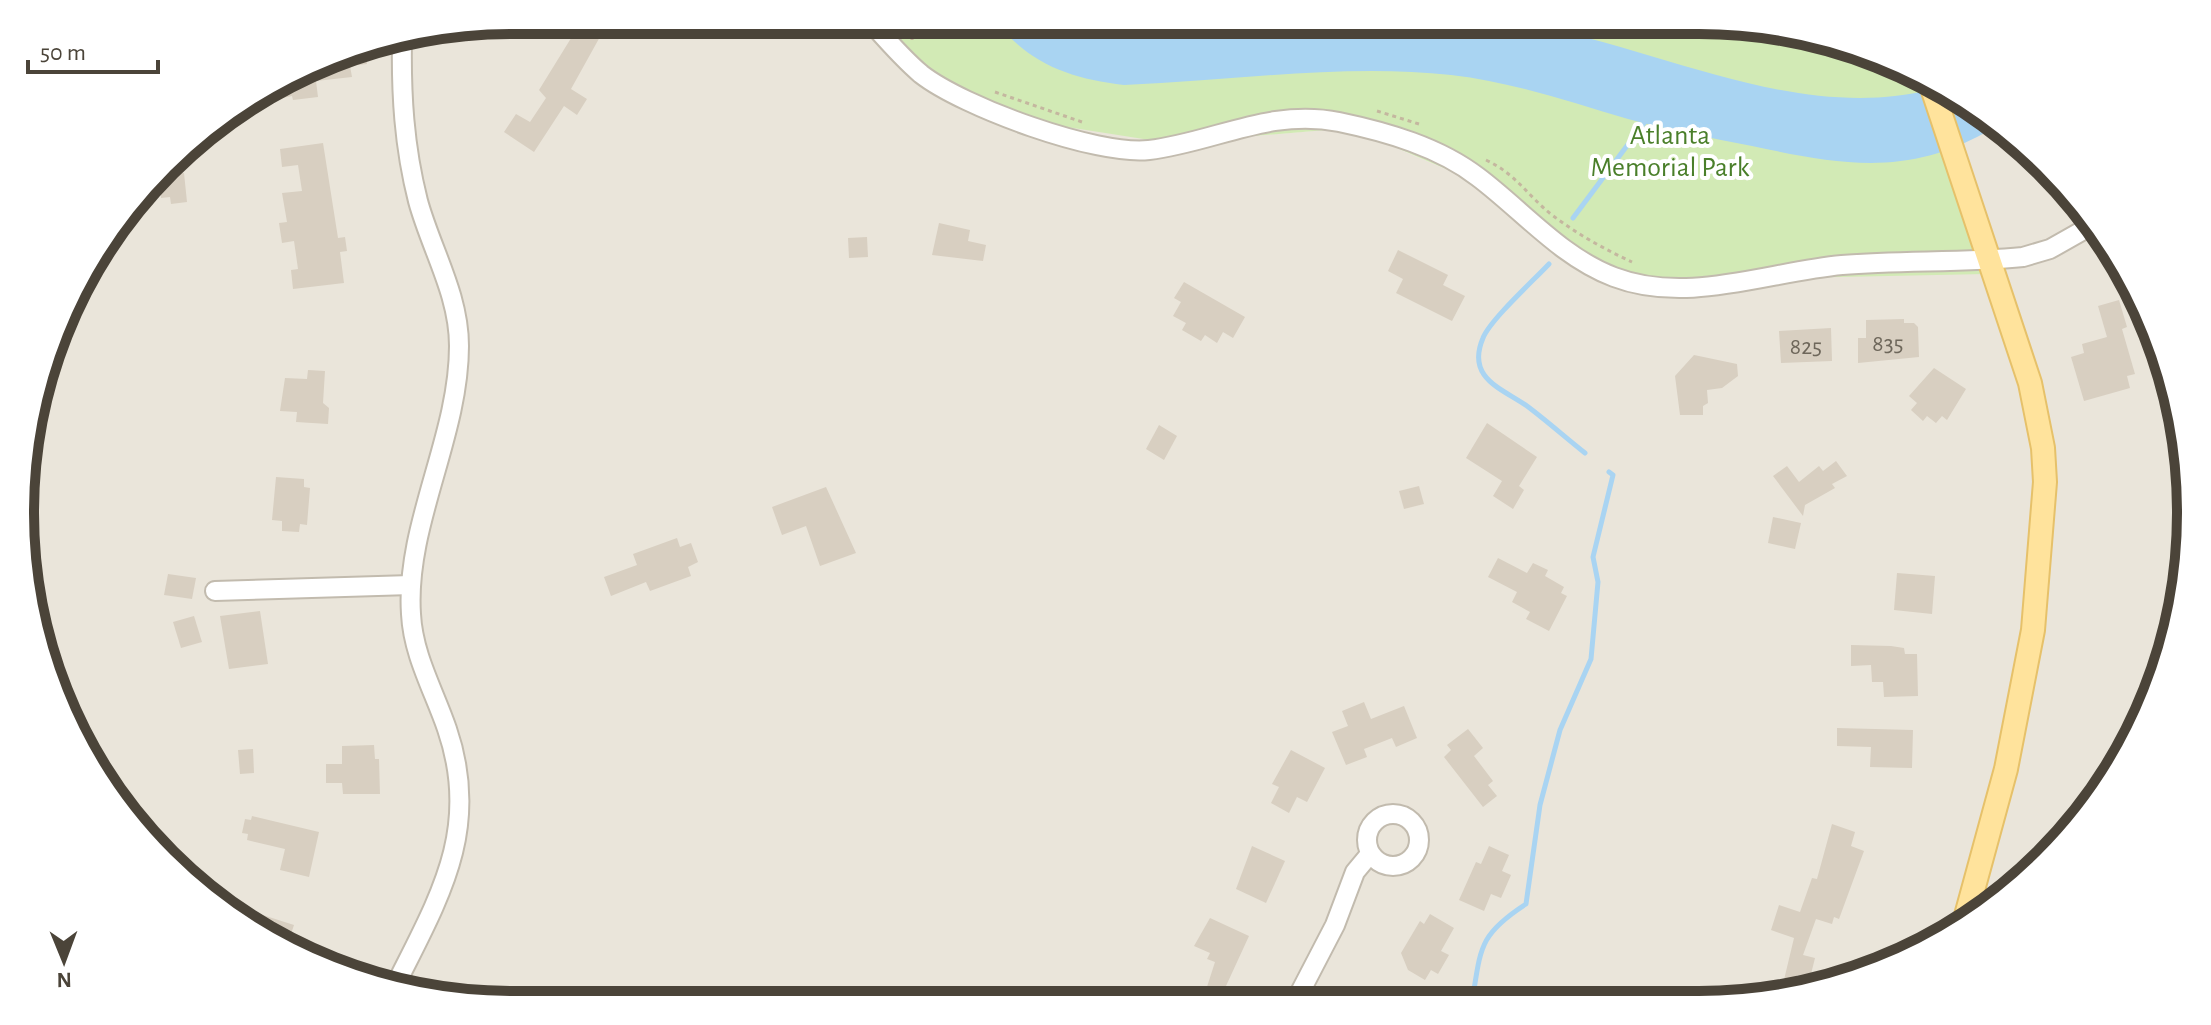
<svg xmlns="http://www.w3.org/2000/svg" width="2211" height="1025" viewBox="0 0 2211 1025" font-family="'Alegreya Sans',sans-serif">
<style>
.residential{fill:#eae5da}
.green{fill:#d2eab5}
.water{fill:#a9d4f2}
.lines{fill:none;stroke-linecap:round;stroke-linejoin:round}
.stream{stroke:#a9d4f2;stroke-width:5}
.building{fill:#d8cfc1}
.minor-casing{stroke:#c2bbae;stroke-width:22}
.major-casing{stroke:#e6c16a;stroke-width:26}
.path{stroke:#c4b79f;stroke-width:3;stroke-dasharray:4 4;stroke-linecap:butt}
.minor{stroke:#fff;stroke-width:18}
.major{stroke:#ffe39c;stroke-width:22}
.labels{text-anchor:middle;stroke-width:8;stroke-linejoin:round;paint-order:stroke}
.number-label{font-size:24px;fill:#6e675b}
.park-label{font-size:28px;fill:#4a7f2a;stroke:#fff}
.rim{fill:none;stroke:#4b4439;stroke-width:10}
</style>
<rect width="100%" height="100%" fill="#f6f3ec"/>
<path class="residential" d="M513 20H899L895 35 1169 143 1349 128 1453 172 1925 83 2047 165 2154 324 2191 513 2153 701 2089 813 1998 904 1887 968 1763 1001 512 1005 324 967 165 861 71 731 24 576 30 416 103 239 212 122 354 46Z"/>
<path class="green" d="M899 20H1699L1887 58 1925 83 1986 274 1635 281 1453 172 1350 128 1169 143 977 113 895 35Z"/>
<path class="water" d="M995 20C1110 20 1225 20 1340 20 1393 20 1450 14 1503 21 1645 38 1789 126 1934 89L1993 128C1910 178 1841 165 1752 146 1711 138 1669 130 1628 119 1569 102 1513 82 1451 75 1344 63 1232 81 1124 85 1071 79 1028 64 995 20Z"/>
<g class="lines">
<g class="stream">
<path d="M1573 218 1647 119"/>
<path d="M1549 264C1534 280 1490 320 1483 338 1466 378 1501 388 1527 406 1547 421 1566 438 1585 453"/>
<path d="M1472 1002C1481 948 1478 935 1526 904L1540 805 1560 730 1591 659 1598 582 1593 557 1613 475 1609 472"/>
</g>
</g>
<g class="building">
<path d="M581 22 601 35 571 89 587 99 577 115 564 106 534 152 504 132 516 114 530 122 546 98 539 90Z"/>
<path d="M359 45 365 48 367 64 350 66 352 77 316 81 318 97 293 100 292 96 254 104 252 101Z"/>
<path d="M323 143 338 238 345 237 347 251 340 252 344 283 293 289 291 270 298 269 294 241 282 243 279 223 287 222 282 193 302 191 298 165 282 167 280 149Z"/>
<path d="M184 173 187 202 171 204 170 197 161 198 159 179 163 175Z"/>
<path d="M939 223 970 230 968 241 986 245 983 261 932 255Z"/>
<path d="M867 237 868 257 849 258 848 238Z"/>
<path d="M1398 250 1448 275 1443 285 1465 296 1452 321 1396 293 1403 279 1388 271Z"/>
<path d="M1184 282 1245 317 1233 338 1223 332 1217 343 1205 335 1201 341 1182 330 1186 323 1173 316 1181 302 1174 298Z"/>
<path d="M2119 300 2127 327 2122 329 2135 374 2127 376 2130 388 2084 401 2071 357 2084 353 2082 344 2107 337 2098 306Z"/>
<path d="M1904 319V323H1914L1918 327 1919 357 1858 363V338H1866V320Z"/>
<path d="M1831 328 1832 361 1781 363 1779 331Z"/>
<path d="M1694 355 1737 364 1738 376 1722 388 1707 390 1708 403 1703 406V415H1680L1675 376Z"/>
<path d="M1934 368 1966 389 1947 420 1942 416 1936 423 1927 416 1923 421 1911 410 1917 403 1909 396Z"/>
<path d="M308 370 325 371 323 403 329 408 328 424 296 422 297 412 280 411 285 378 307 379Z"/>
<path d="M1487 423 1537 457 1519 486 1524 490 1513 509 1493 496 1502 481 1466 458Z"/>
<path d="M1159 425 1177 436 1164 460 1146 449Z"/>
<path d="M1836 461 1847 476 1832 484 1835 488 1805 505 1803 516 1773 476 1787 466 1799 482 1819 466 1823 471Z"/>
<path d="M276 477 304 479V487L310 488 307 525 300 524 299 532 282 531V521L272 520Z"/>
<path d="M1419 486 1424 504 1404 509 1399 491Z"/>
<path d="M826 487 856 553 820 566 806 526 782 535 772 507Z"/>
<path d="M1773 517 1801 523 1795 549 1768 543Z"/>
<path d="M677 538 680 547 691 543 698 562 688 567 691 576 650 591 646 582 611 596 604 577 637 565 633 554Z"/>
<path d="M1498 558 1527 573 1533 563 1548 570 1545 576 1564 587 1561 593 1567 596 1549 631 1526 619 1530 612 1512 602 1517 592 1488 577Z"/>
<path d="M1897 573 1935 576 1932 614 1894 610Z"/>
<path d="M168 574 196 578 192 599 164 595Z"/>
<path d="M260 611 268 664 229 669 220 616Z"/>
<path d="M194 616 202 642 181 648 173 622Z"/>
<path d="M1851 645 1891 646 1904 648 1905 654H1917L1918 696 1884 697 1883 682H1872L1871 665 1851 666Z"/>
<path d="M1364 702 1371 719 1404 706 1417 738 1396 747 1392 738 1364 749 1367 757 1346 765 1332 732 1348 726 1342 711Z"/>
<path d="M1837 728 1913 730 1912 768 1870 767 1871 747 1837 746Z"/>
<path d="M1468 729 1483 748 1474 756 1493 781 1488 785 1497 796 1483 807 1444 757 1451 750 1447 745Z"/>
<path d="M374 745 375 759H379L380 794H343L342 783H326V764H342V746Z"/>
<path d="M253 749 254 773 240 774 238 750Z"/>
<path d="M1291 750 1325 768 1307 802 1297 797 1289 813 1271 803 1279 787 1272 784Z"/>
<path d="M252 816 319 832 309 877 280 870 285 849 247 840 248 834 242 833 245 819 251 820Z"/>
<path d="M1832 824 1855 832 1851 846 1864 851 1839 919 1834 917 1832 924 1816 919 1803 955 1815 958 1810 978 1797 975 1793 987 1783 984 1794 938 1771 930 1779 905 1800 912 1812 878 1817 879Z"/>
<path d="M1252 846 1285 861 1266 903 1236 889Z"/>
<path d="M1489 846 1509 855 1502 871 1511 875 1501 898 1491 894 1484 911 1459 900 1476 862 1481 864Z"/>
<path d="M244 909 294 925 288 943 242 913Z"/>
<path d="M1430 914 1454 928 1441 951 1449 955 1438 974 1431 970 1425 980 1408 970 1401 953 1420 921 1424 924Z"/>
<path d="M1210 918 1249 936 1220 999 1205 993 1215 962 1207 959 1210 953 1194 946Z"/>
</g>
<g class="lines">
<defs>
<g id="minor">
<path d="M869 20C885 38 902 58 921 74 963 107 1097 156 1149 150 1215 142 1270 108 1339 122 1387 132 1439 147 1478 177 1522 210 1561 257 1614 277 1687 305 1767 272 1842 265 1902 260 1963 263 2023 257L2050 249 2089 227"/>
<path d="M215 591 411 585"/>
<circle cx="1393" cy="840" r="26"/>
<path d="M397 982C440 896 481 828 447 729 434 691 413 655 411 614 405 525 459 437 459 346 459 294 431 249 418 201 404 146 401 94 402 38"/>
<path d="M1295 1002 1335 925 1355 872 1370 854"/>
</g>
<path id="major" d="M1932 88 2030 383 2043 448 2045 482 2033 630 2006 769 1964 923"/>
</defs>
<use href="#minor" class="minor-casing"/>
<use href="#major" class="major-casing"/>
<g class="path">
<path d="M912 40 913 20"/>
<path d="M995 92 1082 122"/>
<path d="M1377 111 1419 124"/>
<path d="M1486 160C1516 174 1527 195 1552 215 1577 234 1604 249 1632 262"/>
</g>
<use href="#minor" class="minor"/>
<use href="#major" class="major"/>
</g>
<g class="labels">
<g class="number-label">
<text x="1888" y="351">835</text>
<text x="1806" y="354">825</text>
</g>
<g class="park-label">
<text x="1670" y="144">Atlanta<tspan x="1670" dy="32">Memorial Park</tspan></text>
</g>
</g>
<path d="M0 0H2211V1025H0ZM512 34H1699A478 478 0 0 1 2177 512V513A478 478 0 0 1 1699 991H512A478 478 0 0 1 34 513V512A478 478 0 0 1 512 34Z" fill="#fff" fill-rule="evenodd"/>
<path class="rim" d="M512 34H1699A478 478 0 0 1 2177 512V513A478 478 0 0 1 1699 991H512A478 478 0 0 1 34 513V512A478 478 0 0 1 512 34Z"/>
<g transform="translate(64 961) rotate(179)" stroke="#ffffff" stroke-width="6" paint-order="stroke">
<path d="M0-6L14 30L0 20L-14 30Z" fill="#4b4439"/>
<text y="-12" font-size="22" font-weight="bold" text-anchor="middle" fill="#4b4439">N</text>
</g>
<path d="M28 60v12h130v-12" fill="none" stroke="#4b4439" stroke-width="4"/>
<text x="40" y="60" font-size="24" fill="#4b4439" stroke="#ffffff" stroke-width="6" paint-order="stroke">50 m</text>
</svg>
